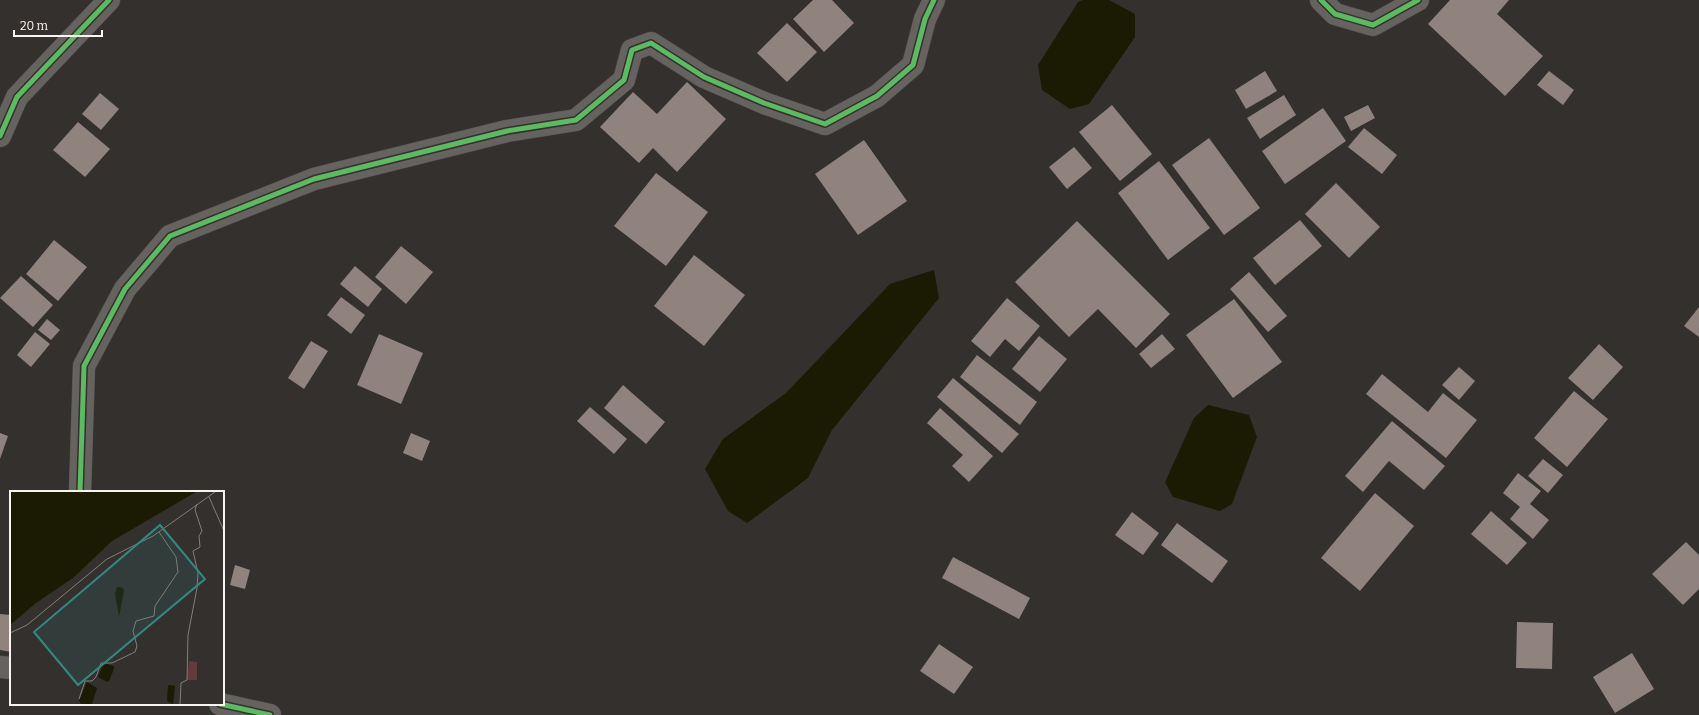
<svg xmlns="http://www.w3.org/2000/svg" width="1699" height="715" viewBox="0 0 1699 715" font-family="Bitter,serif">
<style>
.water{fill:#1b1b04}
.building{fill:#90827c}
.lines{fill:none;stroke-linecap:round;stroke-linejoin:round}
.street-casing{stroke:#4f4d4a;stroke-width:23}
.street{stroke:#656260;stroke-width:22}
.cycleway-casing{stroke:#36302b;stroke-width:8}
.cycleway{stroke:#5cba63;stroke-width:5}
.inset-road{fill:none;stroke:#827e7c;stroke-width:1}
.view{fill:#328982;fill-opacity:0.15;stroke:#328982;stroke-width:2}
.inset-edge{fill:none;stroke:#f8f4f0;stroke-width:2}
</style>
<rect width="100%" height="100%" fill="#33302e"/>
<g class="water">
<path d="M1083 0H1109L1135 14V37L1089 104 1070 109 1042 90 1038 65 1078 2Z"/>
<path d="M934 270 939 298 832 430 808 478 747 523 728 511 705 469 723 439 786 393 890 284Z"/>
<path d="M1208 405 1249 415 1257 437 1232 504 1220 511 1173 497 1165 482 1194 418Z"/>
</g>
<g class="building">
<path d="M813 0H832L854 23 824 52 793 19Z"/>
<path d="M1450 0H1509L1497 14 1543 56 1505 96 1428 24Z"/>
<path d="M787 23 817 52 787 82 757 53Z"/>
<path d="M1265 71 1277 91 1246 109 1235 90Z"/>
<path d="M1549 71 1574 90 1563 105 1537 85Z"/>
<path d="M687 82 726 119 677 172 653 148 639 163 600 127 633 92 657 114Z"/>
<path d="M100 93 119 109 101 130 82 114Z"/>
<path d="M1284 95 1296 115 1260 139 1247 118Z"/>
<path d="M1112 105 1152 154 1120 181 1079 132Z"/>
<path d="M1368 105 1375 118 1351 131 1344 117Z"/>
<path d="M1323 108 1346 141 1285 184 1262 151Z"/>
<path d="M78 122 110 149 85 177 53 150Z"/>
<path d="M1364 128 1397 155 1382 174 1348 147Z"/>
<path d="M1209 138 1260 208 1224 235 1172 165Z"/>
<path d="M864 140 907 201 858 235 815 174Z"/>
<path d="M1074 147 1092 168 1067 189 1049 167Z"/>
<path d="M1159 161 1210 228 1168 260 1118 193Z"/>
<path d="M656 173 708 212 666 266 614 226Z"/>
<path d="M1336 183 1380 227 1349 258 1305 214Z"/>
<path d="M1300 220 1322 246 1275 285 1253 258Z"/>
<path d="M1077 221 1170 314 1136 348 1098 309 1069 337 1015 282Z"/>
<path d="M54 240 87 267 58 301 26 274Z"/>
<path d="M401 246 433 272 406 304 375 277Z"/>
<path d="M694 255 745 295 704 346 654 306Z"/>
<path d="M355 266 382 289 368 307 340 284Z"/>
<path d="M1249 272 1287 316 1268 332 1230 289Z"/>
<path d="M21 276 53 305 33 327 0 298Z"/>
<path d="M341 297 365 315 351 334 327 315Z"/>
<path d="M1007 298 1040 326 1019 351 1005 339 990 357 971 341Z"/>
<path d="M1234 299 1282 362 1233 398 1186 335Z"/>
<path d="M1699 307V337L1684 326Z"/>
<path d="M47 319 60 330 51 340 38 330Z"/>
<path d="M35 332 50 344 31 367 17 355Z"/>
<path d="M379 334 423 353 401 404 357 385Z"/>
<path d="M1162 334 1175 349 1151 368 1139 354Z"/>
<path d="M1039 336 1067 359 1040 392 1012 369Z"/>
<path d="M311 341 328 351 304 389 288 378Z"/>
<path d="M1599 344 1623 367 1593 400 1568 378Z"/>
<path d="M977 355 1037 402 1020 425 960 377Z"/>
<path d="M1459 367 1475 381 1459 400 1442 385Z"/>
<path d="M1382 374 1428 412 1443 393 1477 420 1446 458 1366 394Z"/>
<path d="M953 378 1019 434 1002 453 937 397Z"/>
<path d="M623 385 665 422 646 444 604 408Z"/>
<path d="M1574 391 1608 419 1567 467 1534 438Z"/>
<path d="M590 407 627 439 614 454 577 421Z"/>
<path d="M940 408 993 456 969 482 952 466 963 455 927 423Z"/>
<path d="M1392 421 1445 466 1424 490 1389 461 1363 492 1345 476Z"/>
<path d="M0 433 8 436 0 459Z"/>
<path d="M411 433 430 441 422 461 403 453Z"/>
<path d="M1543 459 1563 475 1548 493 1528 476Z"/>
<path d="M1518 473 1541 491 1530 504 1549 520 1533 539 1510 519 1520 507 1503 493Z"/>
<path d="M1375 493 1414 526 1360 591 1321 558Z"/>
<path d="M1491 511 1527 543 1507 565 1471 534Z"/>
<path d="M1132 512 1159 533 1143 555 1115 535Z"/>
<path d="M1177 523 1228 561 1212 583 1161 545Z"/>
<path d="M1686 542 1699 555V589L1683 605 1652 574Z"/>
<path d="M953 557 1030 598 1019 619 942 578Z"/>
<path d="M235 565 250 570 245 589 230 585Z"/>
<path d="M0 614 11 615V652L0 650Z"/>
<path d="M1517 622 1553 623 1552 669 1516 668Z"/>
<path d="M939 644 973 667 954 694 920 671Z"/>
<path d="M1632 653 1654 689 1615 713 1593 677Z"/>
</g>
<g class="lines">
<defs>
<g id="street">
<path d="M1321 0 1335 14 1373 25 1418 0"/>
<path d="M0 136 17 97 109 0"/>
<path d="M80 492 84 366 125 289 170 236 314 179 507 131 576 120 624 80 632 50 651 43 704 77 764 103 825 124 877 96 913 65 925 19 934 0"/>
<path d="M0 667 11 668"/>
<path d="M220 704 270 715"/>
</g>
</defs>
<use href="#street" class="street-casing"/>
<use href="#street" class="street"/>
<defs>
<g id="cycleway">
<path d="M1321 0 1335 14 1373 25 1418 0"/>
<path d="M0 136 17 97 109 0"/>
<path d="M80 492 84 366 125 289 170 236 314 179 507 131 576 120 624 80 632 50 651 43 704 77 764 103 825 124 877 96 913 65 925 19 934 0"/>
<path d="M220 704 270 715"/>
</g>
</defs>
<use href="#cycleway" class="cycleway-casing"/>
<use href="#cycleway" class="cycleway"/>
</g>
<g transform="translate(10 491)">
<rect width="214" height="214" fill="#33302e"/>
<path d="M179 170 187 171V189H177Z" fill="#633b3c"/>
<path d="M0 1H186L102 50 63 87 26 112 0 134ZM107 96 113 97 114 100 109 126 105 103ZM97 173 104 175V178L99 190 97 191 88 186 93 174ZM77 191 87 197 82 213H71L69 210ZM158 194 165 195 163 213 157 210Z" fill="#1b1b04"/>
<path class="inset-road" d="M199 6 214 40M0 142 17 134 97 68 143 45 205 1M69 208 75 190H82L86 186 91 172H102L125 161 127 155 123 140 126 130 144 125 145 115 168 81 166 66 149 41M170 213 171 192 177 189 178 144 187 97 188 82 183 60 190 56 189 45 192 40 185 19 187 13"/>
<path class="view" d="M150 34 195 88 68 194 24 141Z"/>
<rect width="214" height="214" class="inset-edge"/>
</g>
<path d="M14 30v6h88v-6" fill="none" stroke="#f8f4f0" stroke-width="2"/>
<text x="20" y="30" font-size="12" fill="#f8f4f0" stroke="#36302b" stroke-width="3" paint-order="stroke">20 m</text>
</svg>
